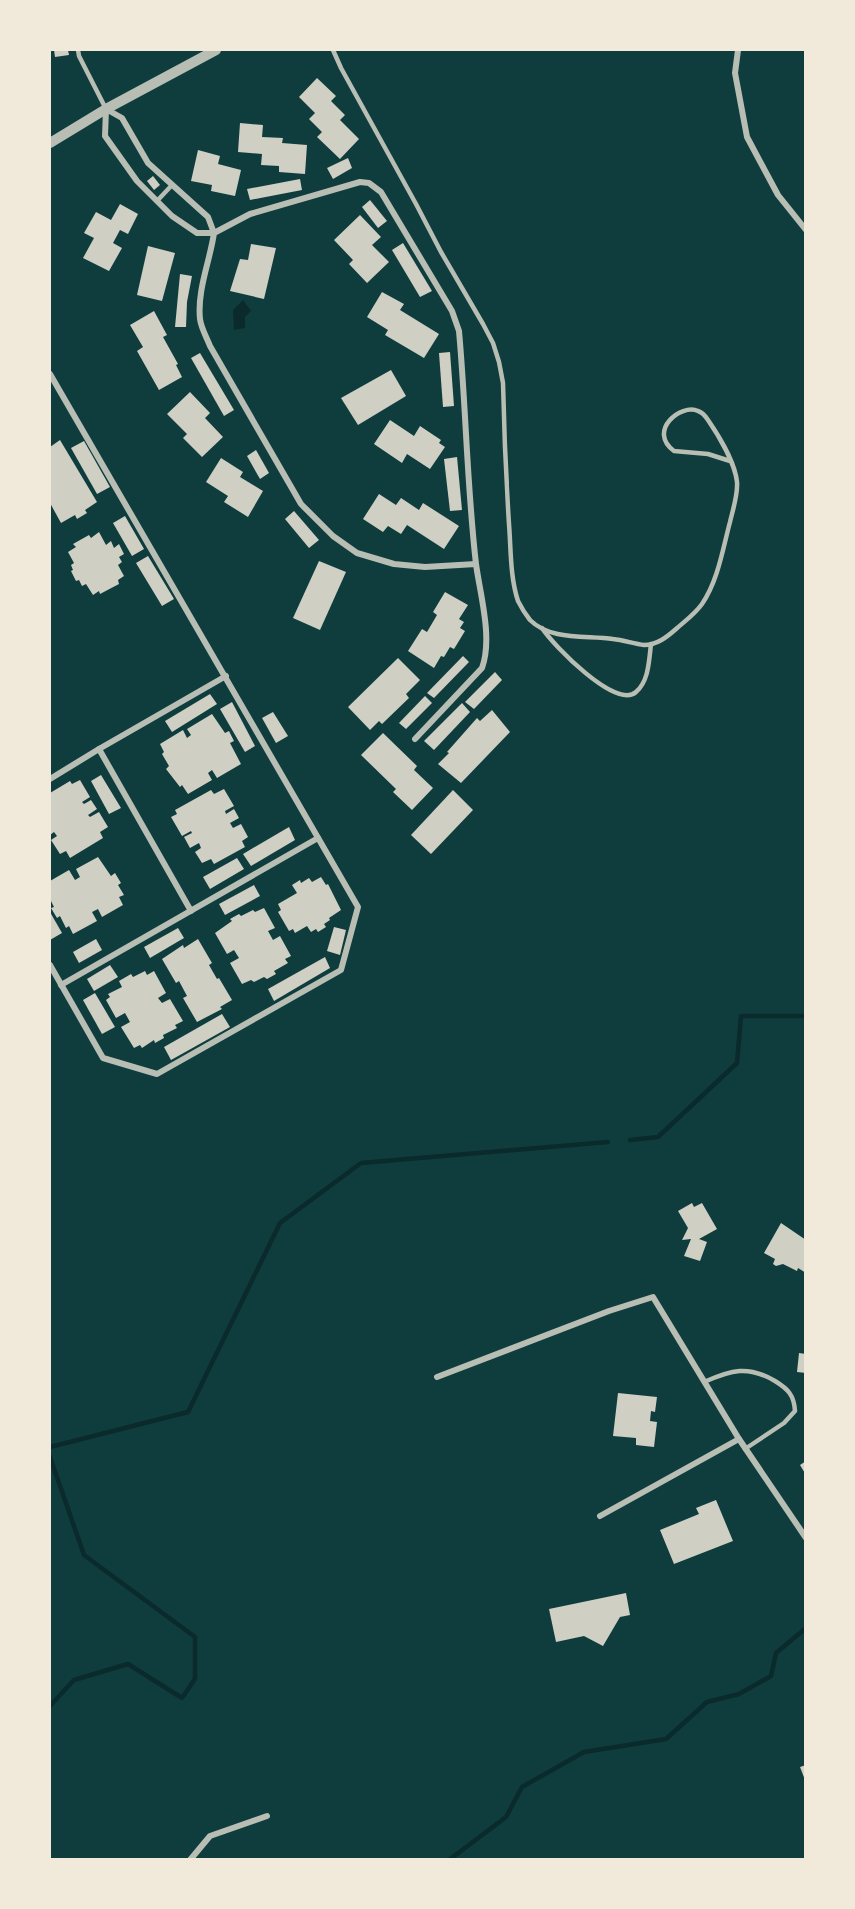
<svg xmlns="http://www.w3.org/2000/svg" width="855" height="1909" viewBox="0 0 855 1909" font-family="'Open Sans',sans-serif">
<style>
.water{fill:#0a2a2b}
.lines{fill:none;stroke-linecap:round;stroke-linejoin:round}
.stream{stroke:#0a2a2b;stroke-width:4.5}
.building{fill:#cfcfc3}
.service{stroke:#b8beb3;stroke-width:4.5}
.minor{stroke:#b8beb3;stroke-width:6}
.tertiary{stroke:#b8beb3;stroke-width:10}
</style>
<rect width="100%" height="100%" fill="#0f3d3e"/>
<path class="water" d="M243 300 251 311 245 317V328L234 330 233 310Z"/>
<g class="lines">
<g class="stream">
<path d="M630 1140 658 1137 737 1063 741 1016H806"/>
<path d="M50 1447 188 1412 280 1223 361 1163 608 1142"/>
<path d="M50 1457 84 1555 195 1637V1679L182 1698 128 1664 74 1680 50 1706"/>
<path d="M449 1860 506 1817 522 1787 584 1752 666 1739 707 1702 739 1694 771 1676 776 1653 806 1628"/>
</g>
</g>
<g class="building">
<path d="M54 50H68L69 55 55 57Z"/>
<path d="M317 78 336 96 331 101 345 115 340 120 359 139 340 159 317 137 322 132 309 119 315 113 299 97Z"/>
<path d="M240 123 263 125 262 137 283 138 282 143 307 145 305 174 279 172V166L261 165 262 154 238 152Z"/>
<path d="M198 150 220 156 218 164 241 170 235 196 211 191 212 185 191 181Z"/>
<path d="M348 158 352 168 333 179 327 168Z"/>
<path d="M153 176 160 185 154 190 147 181Z"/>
<path d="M300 179 302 190 250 200 247 189Z"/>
<path d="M370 200 387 221 378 228 362 207Z"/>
<path d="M120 204 138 214 128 234 120 230 113 243 122 248 109 271 83 258 94 238 84 233 96 212 111 220Z"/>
<path d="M360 215 381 237 372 245 389 262 367 283 349 264 353 260 334 240Z"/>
<path d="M403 243 432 291 420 297 392 250Z"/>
<path d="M251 244 276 248 264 299 230 291 240 259 248 260Z"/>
<path d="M148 246 175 253 162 301 137 295Z"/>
<path d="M180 274 192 276 187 302 186 327H175Z"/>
<path d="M382 292 404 304 400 310 439 334 424 358 385 335 388 330 367 317Z"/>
<path d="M154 311 167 335 163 337 178 364 176 365 182 377 159 390 137 351 143 347 130 325Z"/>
<path d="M450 352 454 406 443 407 439 353Z"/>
<path d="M200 353 234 410 224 416 191 358Z"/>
<path d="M391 370 406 396 358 425 341 398Z"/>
<path d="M190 392 210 413 205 418 223 437 202 457 183 438 187 434 167 414Z"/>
<path d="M390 420 414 436 420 426 441 440 439 443 445 447 430 469 407 454 402 463 374 444Z"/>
<path d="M60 440 97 502 85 510 87 513 77 519 75 515 61 523 50 503V447Z"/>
<path d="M84 441 110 487 97 494 71 448Z"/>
<path d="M256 450 269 473 260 479 247 456Z"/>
<path d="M457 457 462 510 450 511 444 459Z"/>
<path d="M221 458 243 472 240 477 263 491 248 517 224 502 228 496 206 482Z"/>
<path d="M379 494 396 505 401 498 419 510 423 503 459 526 444 549 407 525 401 534 388 526 383 532 363 519Z"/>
<path d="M294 511 319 540 309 548 285 519Z"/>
<path d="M125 516 144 549 132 556 113 523Z"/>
<path d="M99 532 106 545 111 541 114 548 119 544 124 554 119 557 122 562 118 565 124 576 118 580 119 584 100 594 99 591 93 595 86 584 82 586 79 580 76 581 71 571 73 570 71 565 74 563 68 552 76 547 73 544 89 535 91 538Z"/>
<path d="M148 556 174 599 162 606 136 563Z"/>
<path d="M319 561 346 572 320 630 293 618Z"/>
<path d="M445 592 468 605 459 619 464 622 460 628 465 631 454 649 450 647 444 657 441 656 434 668 408 651 422 629 427 632 437 615 433 612Z"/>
<path d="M463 656 469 662 434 698 427 693Z"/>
<path d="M398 658 420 680 406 694 409 698 382 724 379 721 370 730 348 707Z"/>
<path d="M495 672 502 680 474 709 465 702Z"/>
<path d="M210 694 217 704 172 732 165 721Z"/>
<path d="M425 696 432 703 406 729 399 723Z"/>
<path d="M232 702 255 746 245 752 220 709Z"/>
<path d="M462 703 470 712 434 750 424 741Z"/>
<path d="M492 710 510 732 461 783 438 764 449 753 447 752 477 718 480 721Z"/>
<path d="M273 712 288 736 276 743 262 718Z"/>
<path d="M212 714 225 733 229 731 234 741 230 743 241 764 217 778 212 770 208 773 212 780 188 794 182 785 180 787 166 769 169 766 162 754 164 752 160 744 183 730 187 738 191 735 187 729Z"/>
<path d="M383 733 417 766 414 770 433 788 412 810 393 792 396 789 361 755Z"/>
<path d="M101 775 121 808 109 814 91 781Z"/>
<path d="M80 780 90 797 82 802 84 804 91 800 97 809 88 815 90 817 99 812 108 827 100 832 103 838 70 858 66 851 60 854 51 840 57 836 54 832 50 835V793L70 781 72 784Z"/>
<path d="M224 789 234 806 225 811 226 814 234 809 239 818 230 823 233 828 241 824 248 837 242 841 245 847 214 864 211 859 202 863 195 852 201 848 199 843 190 848 184 837 192 833 191 831 182 836 171 817 177 814 175 810 211 790 214 794Z"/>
<path d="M453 790 473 810 431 854 411 835Z"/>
<path d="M289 827 295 840 251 866 243 854Z"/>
<path d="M98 857 111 876 115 873 121 883 118 885 124 895 119 897 123 905 102 917 98 909 92 912 97 921 73 934 69 926 66 928 60 916 57 918 51 908 54 907 50 899V881L69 870 75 880 80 877 76 869Z"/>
<path d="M237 858 244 869 210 889 203 877Z"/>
<path d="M321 877 326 885 328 884 341 910 329 918 330 920 324 924 326 927 318 932 316 929 311 932 307 926 295 933 293 929 289 931 278 912 281 910 278 904 297 893 292 885 300 880 301 883 309 878 312 882Z"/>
<path d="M254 885 260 896 225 915 219 904Z"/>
<path d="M264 908 275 928 268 931 273 940 280 936 291 956 285 959 288 963 274 971 276 974 267 979 264 977 254 982 251 980 242 984 230 963 239 958 234 950 227 954 215 933 232 921 230 919 239 914 241 916 253 910 255 912Z"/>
<path d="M50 912 62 933 50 940Z"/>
<path d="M334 927 346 930 340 955 327 951Z"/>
<path d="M178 928 184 938 150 958 144 947Z"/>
<path d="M96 939 102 950 79 963 73 952Z"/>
<path d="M198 939 212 963 209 965 217 979 219 978 232 1000 220 1007 222 1009 197 1022 183 998 187 996 179 981 176 983 162 959 183 945 184 948Z"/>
<path d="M325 957 330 968 274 1001 268 989Z"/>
<path d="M110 965 118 977 94 991 87 979Z"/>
<path d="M145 971 147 975 154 971 166 993 158 998 162 1003 170 999 183 1021 175 1025 177 1028 163 1035 164 1038 155 1043 154 1040 142 1048 140 1045 134 1048 121 1027 130 1022 125 1013 116 1018 106 1000 110 997 108 994 122 987 119 981 131 974 133 977Z"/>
<path d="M95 993 115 1027 102 1034 83 1000Z"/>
<path d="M222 1014 230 1027 171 1060 164 1047Z"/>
<path d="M692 1203 694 1207 702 1203 717 1229 699 1239 707 1242 700 1261 684 1256 691 1239 682 1240 688 1228 678 1211Z"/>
<path d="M781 1223 806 1240V1273L798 1268 797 1271 783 1264 776 1266 773 1264 775 1259 764 1253Z"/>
<path d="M799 1353 806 1354V1373L797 1372Z"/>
<path d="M618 1393 657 1397 655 1412 651 1411 650 1421 657 1422 654 1447 636 1445V1438L613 1436Z"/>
<path d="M806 1461V1475L800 1465Z"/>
<path d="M716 1500 733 1541 674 1564 660 1530 699 1514 696 1508Z"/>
<path d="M626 1593 630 1615 620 1617 603 1646 584 1636 556 1642 549 1609Z"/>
<path d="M806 1765V1780H805L800 1767Z"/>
</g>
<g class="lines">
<g class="service">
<path d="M78 50 79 56 106 109"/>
<path d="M333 50 341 68 416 204 441 252 483 324 493 343 499 362 503 383C504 430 506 477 509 524 511 549 510 577 518 601 521 607 526 615 530 620 551 641 587 635 613 639 624 640 634 644 644 645 657 645 667 637 676 629 685 621 695 614 702 604 718 581 723 548 730 522 733 509 738 495 737 482 735 463 719 436 708 420 706 417 702 412 698 411 681 403 647 431 674 451L708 454 730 461"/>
<path d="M157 201 172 185"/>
<path d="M542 628C553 645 616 710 636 692 649 681 649 660 651 644"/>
<path d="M704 1382C731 1370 748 1365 775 1381 788 1389 794 1395 795 1411L784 1423 745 1449"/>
</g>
<g class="minor">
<path d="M738 50 735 73 747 137 778 195 806 230"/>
<path d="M106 109 122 118 148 163 208 217 214 233H197L172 216 137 181 105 136Z"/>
<path d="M50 374 358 907 341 970 157 1074 103 1058 50 965"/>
<path d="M415 739 482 668C493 638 480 594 476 564 467 487 466 408 459 331L452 311 381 192 369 183 360 182 250 214 214 233C210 261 197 290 200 319 201 328 207 338 210 346L301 504 333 536 357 553 394 564 425 567 476 564"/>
<path d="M50 779 99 749"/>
<path d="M191 911 99 749 226 676"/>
<path d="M61 985 318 838"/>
<path d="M437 1377 609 1311 653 1297 739 1439 806 1538"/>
<path d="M600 1516 739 1439"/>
<path d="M190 1860 210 1836 267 1816"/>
</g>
<path class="tertiary" d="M50 143 106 109 216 50"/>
</g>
<rect width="855" height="1909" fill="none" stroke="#f1e9da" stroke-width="102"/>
</svg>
